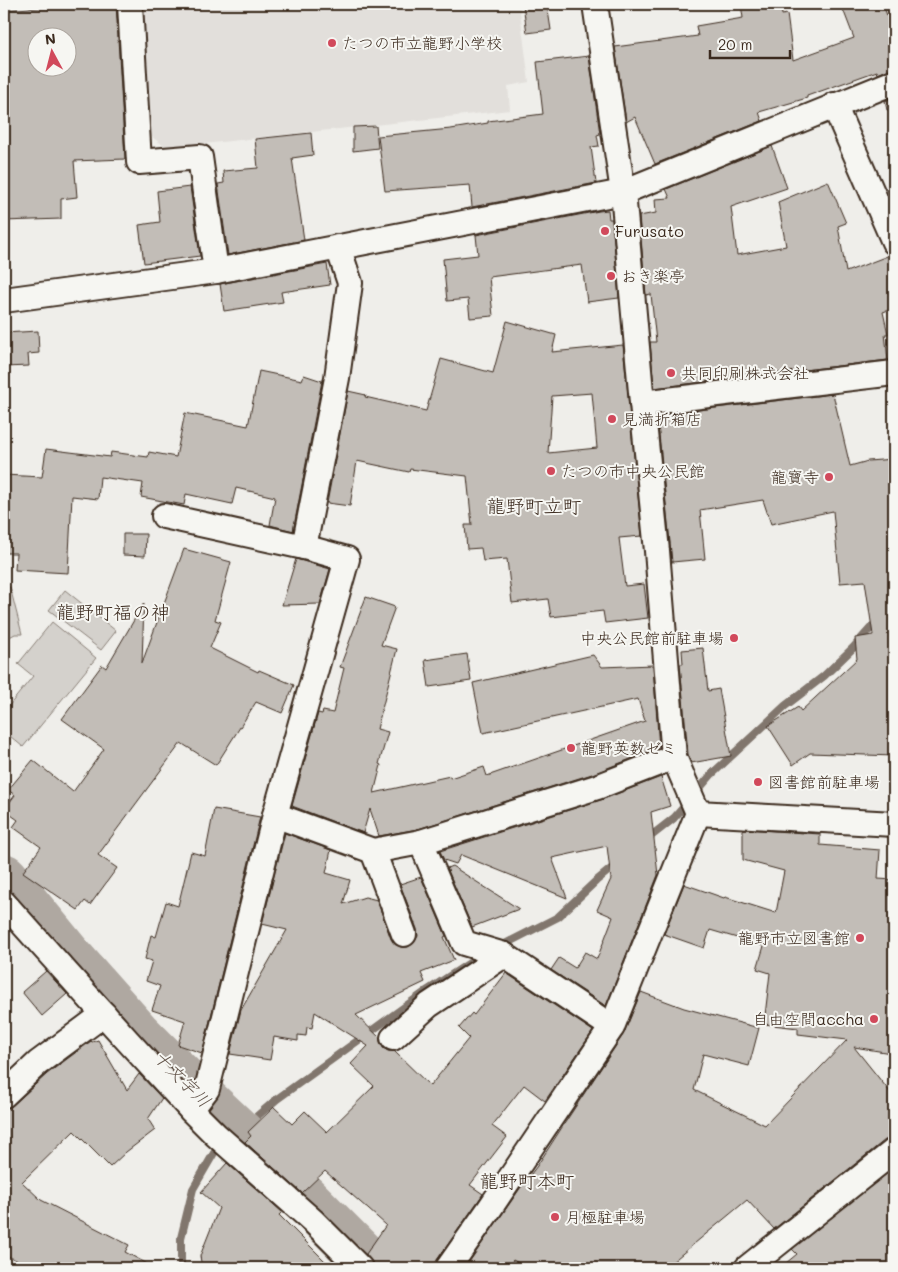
<svg xmlns="http://www.w3.org/2000/svg" width="898" height="1272" viewBox="0 0 898 1272" font-family="Mali,'Klee One',sans-serif">
<style>
.built{fill:#e2dfdb}
.green{fill:#d4d1cc;stroke:#887e75}
.lines{fill:none;stroke-linecap:round;stroke-linejoin:round}
.stream{stroke:#81766d;stroke-width:8}
.river{stroke:#afa8a1;stroke-width:49}
.building{fill:#c2bdb7;stroke:#3b2a1e;fill-rule:evenodd}
.street-casing{stroke:#3b2a1e;stroke-width:28}
.street{stroke:#f6f6f2;stroke-width:24}
.poi-dot{fill:#d1495b;stroke:#f6f6f2;stroke-width:2}
.labels{text-anchor:middle;stroke-width:4;stroke-linejoin:round;paint-order:stroke}
.poi-label{font-size:16px;fill:#3b2a1e;stroke:#f6f6f2;text-anchor:start}
.water-label{font-size:18px;font-style:italic;fill:#64564c;stroke:#f6f6f2}
.quarter-label{font-size:19px;fill:#3b2a1e;stroke:#f6f6f2}
</style>
<rect width="100%" height="100%" fill="#efeeea"/>
<filter id="ink" filterUnits="userSpaceOnUse"><feTurbulence type="fractalNoise" baseFrequency=".02" numOctaves="2"/><feDisplacementMap in="SourceGraphic" scale="10" xChannelSelector="R" yChannelSelector="G"/><feConvolveMatrix kernelMatrix="1 2 1 2 8 2 1 2 1" color-interpolation-filters="sRGB"/></filter>
<g filter="url(#ink)">
<path class="built" d="M138 4H519L529 82 508 86 510 110 167 148 144 131Z"/>
<g class="green">
<path d="M10 587 22 634H15L4 640V588Z"/>
<path d="M65 590 116 631 101 650 49 610Z"/>
<path d="M52 622 96 658 23 747 4 731V712L33 676 18 664Z"/>
</g>
<g class="lines">
<g class="stream">
<path d="M646 840 674 818 712 774 785 706 824 676 853 648 878 620"/>
<path d="M497 948 558 917 596 881 618 863"/>
<path d="M181 1268V1238L193 1189 214 1153 277 1099 428 990 474 960 485 954"/>
</g>
<path class="river" d="M4 878 67 955 136 1033 189 1086 239 1133 374 1268"/>
</g>
<g class="building">
<path d="M83 4H116L125 159 74 161 77 197 61 199V219L4 221V141H9L6 52H4V10ZM38 38H68V68H38Z"/>
<path d="M523 4H547L551 30 527 33Z"/>
<path d="M741 4H781L782 15 787 14 793 60 854 38 841 4H883L894 36V69H889L878 74 877 71 807 96V98L759 112 762 121 655 164 635 117 626 122 615 47 698 36 696 26 743 18Z"/>
<path d="M589 56 600 134 597 135 599 146 591 147 596 183 472 207 470 185 385 191 378 136 451 129 488 123V121L543 114 537 62Z"/>
<path d="M894 97V109L887 110 885 101Z"/>
<path d="M376 126 378 148 353 151V127Z"/>
<path d="M311 133 313 155 292 158 304 240 228 255 218 184 224 183 223 171 258 168 255 139Z"/>
<path d="M772 146 787 188 731 207 737 255 786 246 778 202 828 181 846 223 838 226 846 272 890 255H894V308L883 312 888 334H885L888 360 654 388 650 342H656L651 294 646 295 639 216 656 213 655 199 670 198 666 189Z"/>
<path d="M190 187 200 256 144 263 139 225 160 222 157 191Z"/>
<path d="M608 210 609 219H612L619 298 587 302 582 265 489 277 493 316 470 318 468 299 447 301 443 259 478 255 476 235 599 211Z"/>
<path d="M327 264 330 285 281 292 283 302 224 311 220 284Z"/>
<path d="M507 321 556 335 552 352 623 345 642 536 619 538 625 586 644 584 648 618 605 623 603 611 551 617 548 599 512 603 507 559 483 561 481 548 467 549 465 525H472L467 476 410 469 409 472 357 461 350 506 327 503 348 391 366 395 365 397 426 411 441 359 493 373ZM592 393 597 448 548 453 552 396Z"/>
<path d="M38 331 39 353 28 354 29 366 4 367V333Z"/>
<path d="M259 371 302 380 304 375 322 381 293 531 270 525 275 497 236 488 232 504 186 494 184 505 141 497 143 483 100 477 98 499 72 496 68 573 15 570 16 553H5L6 525 4 524V475L42 477 46 449 110 457 111 452 148 457 149 452 176 457 185 413 248 426Z"/>
<path d="M833 394 850 466 868 461 894 459V756L810 753 793 765 768 726 798 707 801 711 857 659 855 638 873 635 865 581 840 583 833 511 771 524 763 500 700 510 705 559 672 562 657 415Z"/>
<path d="M123 534H146L145 556 123 555Z"/>
<path d="M184 549 231 562 215 620 221 622 210 648 258 672 259 670 294 685 282 713 256 702 216 765 181 743 98 855 117 868 90 905 85 901 78 910 23 872 41 847 13 827 18 820 4 810 15 795 8 790 33 760 73 792 104 749 62 719 102 665 106 668 144 603 142 663Z"/>
<path d="M296 559 330 569 320 604 282 605Z"/>
<path d="M366 597 395 607 381 645 397 649 377 729 388 732 379 764 381 765 374 793 450 776V778L484 767 487 776 645 721 638 699 483 733 473 683 593 655 602 667 653 665 659 748 592 774 418 829 379 836 370 809 363 833 292 806 318 713 322 714 323 711 333 713 344 668 340 667Z"/>
<path d="M703 648 708 691 719 689 731 756 691 763 688 754 680 664H683L682 650Z"/>
<path d="M467 654 471 681 429 687 425 660Z"/>
<path d="M661 777 670 806 651 812 658 875 606 1006 551 970 559 958 575 968 585 952 597 959 613 917 597 910 611 879 607 846 552 858 567 898 461 855 456 864 444 860 440 851 601 800Z"/>
<path d="M214 809 260 817 202 1053 178 1045 185 1021 152 1010 160 986 146 981 152 961 145 959 151 935 156 937 166 902 178 906 191 852 205 856Z"/>
<path d="M743 829 820 834V845L880 850 878 879 894 880V1030L891 1053 854 1047 894 1097V1138L885 1140 774 1229 747 1200 665 1268H528L513 1260 506 1268H465L521 1187 537 1166 568 1118 623 1035 641 992 684 1008 759 1028 749 1066 703 1054 694 1090 765 1125 847 1040 798 1034V1028L764 1024 770 973 757 969 764 946 710 930 704 948 664 934 684 884 724 898 725 897 776 913 784 871 743 860Z"/>
<path d="M285 833 331 850 326 873 350 880 343 904 365 897 377 900 391 939 395 944 401 947H408L414 943 418 936 417 929 400 884 421 877 446 936 444 937 454 960 421 973 425 982 356 1015 380 1038V1041L383 1048 388 1051H394L430 1086 469 1038 459 1028 472 1013 474 1015 506 973 593 1031 545 1101 524 1085 492 1126 507 1137 470 1185 483 1194 437 1260 434 1268H373V1264L366 1254 386 1225 325 1171 302 1193 245 1142 251 1136 248 1132 274 1107 292 1124 305 1111 327 1132 374 1086 351 1064 368 1046 315 1012 312 1028 307 1027 306 1036 298 1035V1041L274 1037 270 1060 230 1054 241 1010 287 930 262 924Z"/>
<path d="M452 866 519 909 472 927 447 868Z"/>
<path d="M46 971 67 994 42 1016 22 992Z"/>
<path d="M98 1040 127 1090 139 1074 162 1098 148 1119 155 1130 126 1152 110 1167 74 1131 22 1182 41 1200 129 1245 125 1252 155 1268H32L4 1254V1108H8L13 1105 47 1074 91 1041 92 1042Z"/>
<path d="M227 1163 282 1212 279 1215 332 1268H202L200 1256 219 1208 201 1192Z"/>
<path d="M894 1168V1268H780L797 1254 792 1249Z"/>
</g>
<g class="lines">
<defs>
<g id="street">
<path d="M130 4 139 162 200 157 216 271"/>
<path d="M834 105 894 242"/>
<path d="M4 300 216 271 623 192 894 82"/>
<path d="M642 403 894 373"/>
<path d="M164 516 304 547"/>
<path d="M698 813 894 824"/>
<path d="M275 815 373 851 421 842 597 787 674 757"/>
<path d="M421 842 464 943 504 955"/>
<path d="M373 851 404 934"/>
<path d="M4 903 127 1040 191 1110 216 1135 313 1221 360 1268"/>
<path d="M393 1038 429 1005 504 955 612 1027"/>
<path d="M4 1095 38 1063 104 1014"/>
<path d="M191 1110 207 1089 275 815 347 559 304 547 337 378 350 283 338 247"/>
<path d="M448 1268 488 1211 612 1027 698 813 674 757 657 551 642 403 623 192 595 4"/>
<path d="M747 1268 894 1151"/>
</g>
</defs>
<use href="#street" class="street-casing"/>
<use href="#street" class="street"/>
</g>
</g>
<g class="poi-dot">
<circle cx="332" cy="43" r="5"/>
<circle cx="605" cy="231" r="5"/>
<circle cx="611" cy="276" r="5"/>
<circle cx="671" cy="373" r="5"/>
<circle cx="612" cy="419" r="5"/>
<circle cx="551" cy="471" r="5"/>
<circle cx="829" cy="477" r="5"/>
<circle cx="734" cy="638" r="5"/>
<circle cx="571" cy="748" r="5"/>
<circle cx="758" cy="782" r="5"/>
<circle cx="860" cy="938" r="5"/>
<circle cx="874" cy="1019" r="5"/>
<circle cx="555" cy="1217" r="5"/>
</g>
<g class="labels">
<g class="poi-label">
<text x="342" y="49">たつの市立龍野小学校</text>
<text x="615" y="237">Furusato</text>
<text x="621" y="282">おき楽亭</text>
<text x="681" y="379">共同印刷株式会社</text>
<text x="622" y="425">見満折箱店</text>
<text x="561" y="477">たつの市中央公民館</text>
<text x="819" y="483" text-anchor="end">龍寶寺</text>
<text x="724" y="644" text-anchor="end">中央公民館前駐車場</text>
<text x="581" y="754">龍野英数ゼミ</text>
<text x="768" y="788">図書館前駐車場</text>
<text x="850" y="944" text-anchor="end">龍野市立図書館</text>
<text x="864" y="1025" text-anchor="end">自由空間accha</text>
<text x="565" y="1223">月極駐車場</text>
</g>
<g class="water-label">
<text transform="translate(182 1079) rotate(45)" y="6">十文字川</text>
</g>
<g class="quarter-label">
<text x="534" y="513">龍野町立町</text>
<text x="113" y="619">龍野町福の神</text>
<text x="527" y="1188">龍野町本町</text>
</g>
</g>
<rect width="898" height="1272" fill="none" stroke="#f6f6f2" stroke-width="20"/>
<rect x="10" y="10" width="878" height="1252" fill="none" stroke="#3b2a1e" stroke-width="2" filter="url(#ink)"/>
<g transform="translate(52 52) rotate(353)"><circle r="24" fill="#f6f6f2" stroke="#aba49d"/>
<path d="M0-4L9 19L0 12L-9 19Z" fill="#d1495b"/>
<text y="-8" font-size="14" font-weight="bold" text-anchor="middle" fill="#3b2a1e">N</text>
</g>
<path d="M710 50v8h80v-8" fill="none" stroke="#3b2a1e" stroke-width="2.5"/>
<text x="718" y="50" font-size="15" fill="#3b2a1e" stroke="#f6f6f2" stroke-width="4" paint-order="stroke">20 m</text>
</svg>
